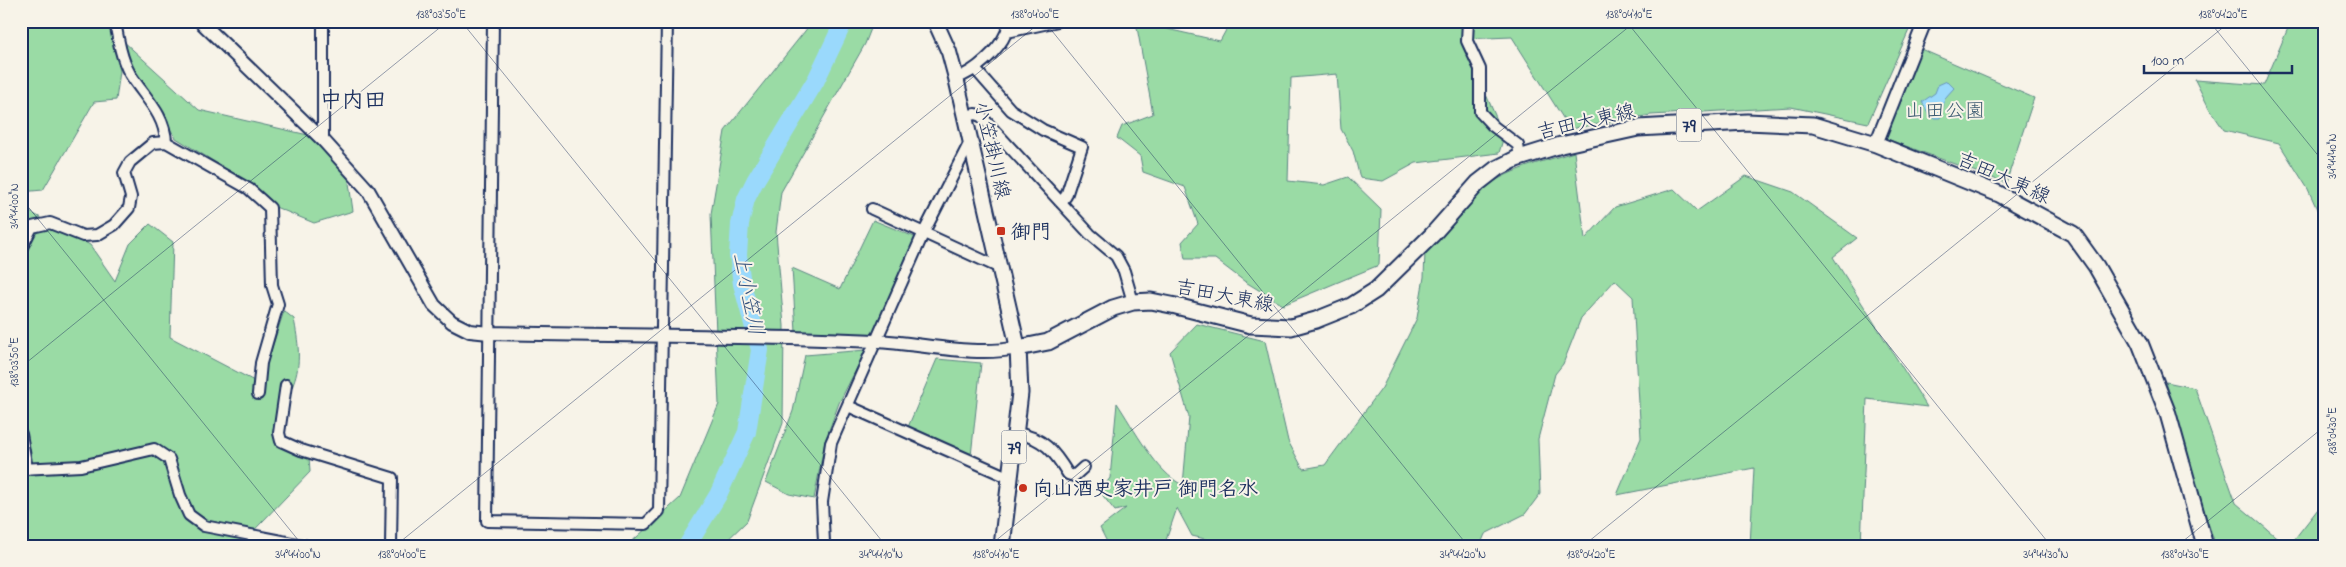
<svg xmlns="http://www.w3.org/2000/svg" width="2346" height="567" viewBox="0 0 2346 567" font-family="'Indie Flower','Klee One',sans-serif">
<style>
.green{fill:#9adba5;stroke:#5a8582}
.water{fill:#9ad9fc;stroke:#6795bd}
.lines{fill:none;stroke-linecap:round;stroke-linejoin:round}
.river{stroke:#9ad9fc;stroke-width:18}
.minor-casing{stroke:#1b2f5e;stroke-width:14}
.tertiary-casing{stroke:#1b2f5e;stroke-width:16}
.secondary-casing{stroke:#1b2f5e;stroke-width:18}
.primary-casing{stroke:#1b2f5e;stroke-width:19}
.minor{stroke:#f7f3e8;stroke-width:10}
.tertiary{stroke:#f7f3e8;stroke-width:12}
.secondary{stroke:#f7f3e8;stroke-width:14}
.primary{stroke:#f7f3e8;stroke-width:15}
.ticks{fill:none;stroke:#1b2f5e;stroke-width:1;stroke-opacity:0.45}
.poi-dot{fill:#c8321e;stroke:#f7f3e8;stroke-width:2}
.labels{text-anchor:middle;stroke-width:4;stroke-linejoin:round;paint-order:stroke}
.shield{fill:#f7f3e8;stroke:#5d6a87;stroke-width:1}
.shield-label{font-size:19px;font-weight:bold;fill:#1b2f5e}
.park-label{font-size:20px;fill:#3b5a70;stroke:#f7f3e8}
.street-label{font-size:20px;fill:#1b2f5e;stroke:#f7f3e8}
.poi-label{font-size:20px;font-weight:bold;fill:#1b2f5e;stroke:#f7f3e8;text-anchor:start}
.water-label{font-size:21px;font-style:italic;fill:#34517e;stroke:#f7f3e8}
.quarter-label{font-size:22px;font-weight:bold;fill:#1b2f5e;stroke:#f7f3e8}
.neatline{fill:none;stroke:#1b2f5e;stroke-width:2}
.ticks-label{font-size:12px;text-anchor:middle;fill:#1b2f5e}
</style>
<rect width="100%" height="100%" fill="#f7f3e8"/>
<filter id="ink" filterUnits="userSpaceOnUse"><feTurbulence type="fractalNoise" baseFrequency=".02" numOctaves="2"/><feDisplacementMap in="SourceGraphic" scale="10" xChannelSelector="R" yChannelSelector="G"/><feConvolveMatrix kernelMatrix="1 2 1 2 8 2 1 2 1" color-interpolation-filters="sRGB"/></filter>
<g filter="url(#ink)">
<g class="green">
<path d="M21 21H111L114 46 120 71 116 100 94 102 43 190 21 192Z"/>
<path d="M813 21H874L865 44 781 192 776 232 784 326 783 423 747 521 721 546H627L680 498 719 404 711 214 725 131Z"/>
<path d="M1231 21H1761L1763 25 1767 21H1913L1868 123 1791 107 1651 115 1570 129 1512 37 1462 39 1504 136 1499 153 1416 163 1383 181 1360 178 1353 151 1341 129 1337 74 1291 78 1288 181 1324 185 1348 177 1381 209 1379 265 1283 305 1244 281 1215 259H1185L1182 242 1198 224 1185 187 1143 172 1140 156 1117 138 1122 126 1153 114 1136 22 1220 41Z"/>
<path d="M2291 21H2325V221L2323 223 2308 189 2279 143 2224 130 2209 108 2195 80 2264 85Z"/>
<path d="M122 40 199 110 308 135 348 176 353 211 314 223 273 206 257 188 176 138 132 71Z"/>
<path d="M1916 47 2034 98 2006 183 1884 138Z"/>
<path d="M1574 152 1585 239 1615 207 1674 189 1697 211 1746 176 1793 192 1857 238 1833 257 1927 407 1867 399 1861 546H1750L1754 468 1617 495 1641 438 1633 297 1615 280 1581 318 1563 364 1555 374 1538 439 1540 494 1525 514 1485 534 1480 546H1224L1211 541 1220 546H1215L1209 540 1192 536 1177 508 1164 546H1109L1100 528 1126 508 1115 511 1100 492 1110 478 1117 403C1133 427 1157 474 1183 485L1189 417 1170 352 1197 324 1265 341 1288 441 1303 469 1325 465 1382 388 1417 318 1424 277 1425 252C1446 229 1471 194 1498 179 1522 166 1548 160 1574 152Z"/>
<path d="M21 207 90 245 115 281 130 244 150 224 173 242 170 337 260 384 284 311 294 319C298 341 302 363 293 385 285 407 276 415 275 440L287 450 309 456 310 472 239 546H21Z"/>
<path d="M873 220 917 238 875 336 796 332 792 268 840 289Z"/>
<path d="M866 350 839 403 825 441 814 499 789 494 766 482 793 411 805 355Z"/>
<path d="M937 359 981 363 971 456 908 427Z"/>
<path d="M2166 382 2195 388 2236 503 2287 546H2216L2207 520Z"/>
<path d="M2325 500V546H2289Z"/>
</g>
<path class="water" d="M1947 81 1954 88 1945 98 1940 118H1931L1922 102 1935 93 1938 85Z"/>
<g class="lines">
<path class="river" d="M687 546 718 495 747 432 760 350 742 284 738 255 740 224 746 199 755 181 816 80 844 21"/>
<defs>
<g id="minor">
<path d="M115 21C118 39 121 58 130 74 144 97 165 114 166 142"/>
<path d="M493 21 487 521 646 524 659 511 667 21"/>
<path d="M1468 21 1467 41 1480 69V112L1493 126 1518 145 1520 157"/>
<path d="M1007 32 1058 21"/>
<path d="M975 69 1011 110 1043 130 1082 147 1066 196 1061 202"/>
<path d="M956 78C974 73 999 50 1006 33 1008 29 1007 25 1009 21"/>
<path d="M965 116 975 114 981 116 1090 234 1116 256 1124 271 1133 302"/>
<path d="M323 140V21"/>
<path d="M872 209 1000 268"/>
<path d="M21 249 32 227 50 223 83 236 97 235 114 225 129 208 131 197 124 173 130 162 153 143 166 142 249 189 270 208 272 285 278 304 261 363 258 394"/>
<path d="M286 385 279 433 281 441 301 450 392 478 391 546"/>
<path d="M848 406 1010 478"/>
<path d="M1016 433C1044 438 1054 451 1068 474L1074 476 1084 467"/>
<path d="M21 434 27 469"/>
<path d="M21 469 81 466 154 449 169 459 180 495 189 515 204 526 308 546"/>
<path d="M821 546 824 542 822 502 831 443 923 234 971 140"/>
</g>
<g id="tertiary">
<path d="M200 21 323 140 368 190 434 305 452 322 470 331 489 333C617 336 746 335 875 341 922 343 971 357 1018 348"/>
<path d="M1876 144 1925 21"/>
</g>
<path id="secondary" d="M935 21 949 52 956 78 1018 348"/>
<path id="primary" d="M1002 546 1020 393 1018 348 1048 342 1113 308 1133 302 1151 301 1176 306 1251 325 1291 327 1316 320 1351 306 1376 290 1432 235 1478 183 1496 169 1516 159 1561 145 1638 128 1747 122 1813 125 1876 144 1999 194 2073 234 2096 266 2140 343 2168 414 2205 546"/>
</defs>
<use href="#minor" class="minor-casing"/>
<use href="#tertiary" class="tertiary-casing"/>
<use href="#secondary" class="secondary-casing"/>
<use href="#primary" class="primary-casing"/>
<use href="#minor" class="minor"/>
<use href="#tertiary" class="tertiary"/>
<use href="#secondary" class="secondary"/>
<use href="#primary" class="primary"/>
</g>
</g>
<path class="ticks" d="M461 21 886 546M1044 21 1468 546M1626 21 2051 546M2209 21 2325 164M21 198 303 546M21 367 448 21M395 546 1042 21M989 546 1636 21M1583 546 2231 21M2177 546 2325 426"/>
<g class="poi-dot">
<rect x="996" y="226" width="10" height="10" rx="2.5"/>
<circle cx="1023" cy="488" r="5"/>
</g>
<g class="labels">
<g class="shield">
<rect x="1676.5" y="108.5" width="25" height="33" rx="4"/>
<rect x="1001.5" y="430.5" width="25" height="33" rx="4"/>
</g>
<g class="shield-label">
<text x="1689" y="132">79</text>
<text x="1014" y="454">79</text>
</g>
<g class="park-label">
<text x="1945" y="117">山田公園</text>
</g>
<g class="street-label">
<text transform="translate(1586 121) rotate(-13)" y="7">吉田大東線</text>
<text transform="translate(993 150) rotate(77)" y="7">小笠掛川線</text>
<text transform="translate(2004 177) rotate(24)" y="7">吉田大東線</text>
<text transform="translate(1225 295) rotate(11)" y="7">吉田大東線</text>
</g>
<g class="poi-label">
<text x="1011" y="238">御門</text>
<text x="1033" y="495">向山酒史家井戸 御門名水</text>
</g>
<g class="water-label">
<text transform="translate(749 294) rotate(79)" y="7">上小笠川</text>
</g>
<g class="quarter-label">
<text x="353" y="107">中内田</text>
</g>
</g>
<rect width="2346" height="567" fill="none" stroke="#f7f3e8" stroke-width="55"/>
<path d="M2144 65v8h148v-8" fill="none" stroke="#1b2f5e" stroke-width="2.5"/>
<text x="2151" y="65" font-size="15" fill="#1b2f5e" stroke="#f7f3e8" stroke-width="4" paint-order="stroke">100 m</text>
<rect x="28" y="28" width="2290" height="512" class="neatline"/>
<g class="ticks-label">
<text x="441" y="18">138°03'50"E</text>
<text x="1035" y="18">138°04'00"E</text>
<text x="1629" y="18">138°04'10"E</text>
<text x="2223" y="18">138°04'20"E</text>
<text transform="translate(2332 156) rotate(-90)" y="4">34°44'40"N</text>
<text transform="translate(14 206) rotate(-90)" y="4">34°44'00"N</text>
<text transform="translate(14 362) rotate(-90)" y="4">138°03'50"E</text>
<text transform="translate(2332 431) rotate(-90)" y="4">138°04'30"E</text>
<text x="298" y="558">34°44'00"N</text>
<text x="402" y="558">138°04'00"E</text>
<text x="881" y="558">34°44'10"N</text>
<text x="996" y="558">138°04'10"E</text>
<text x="1463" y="558">34°44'20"N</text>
<text x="1591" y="558">138°04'20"E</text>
<text x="2046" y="558">34°44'30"N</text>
<text x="2185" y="558">138°04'30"E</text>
</g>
</svg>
